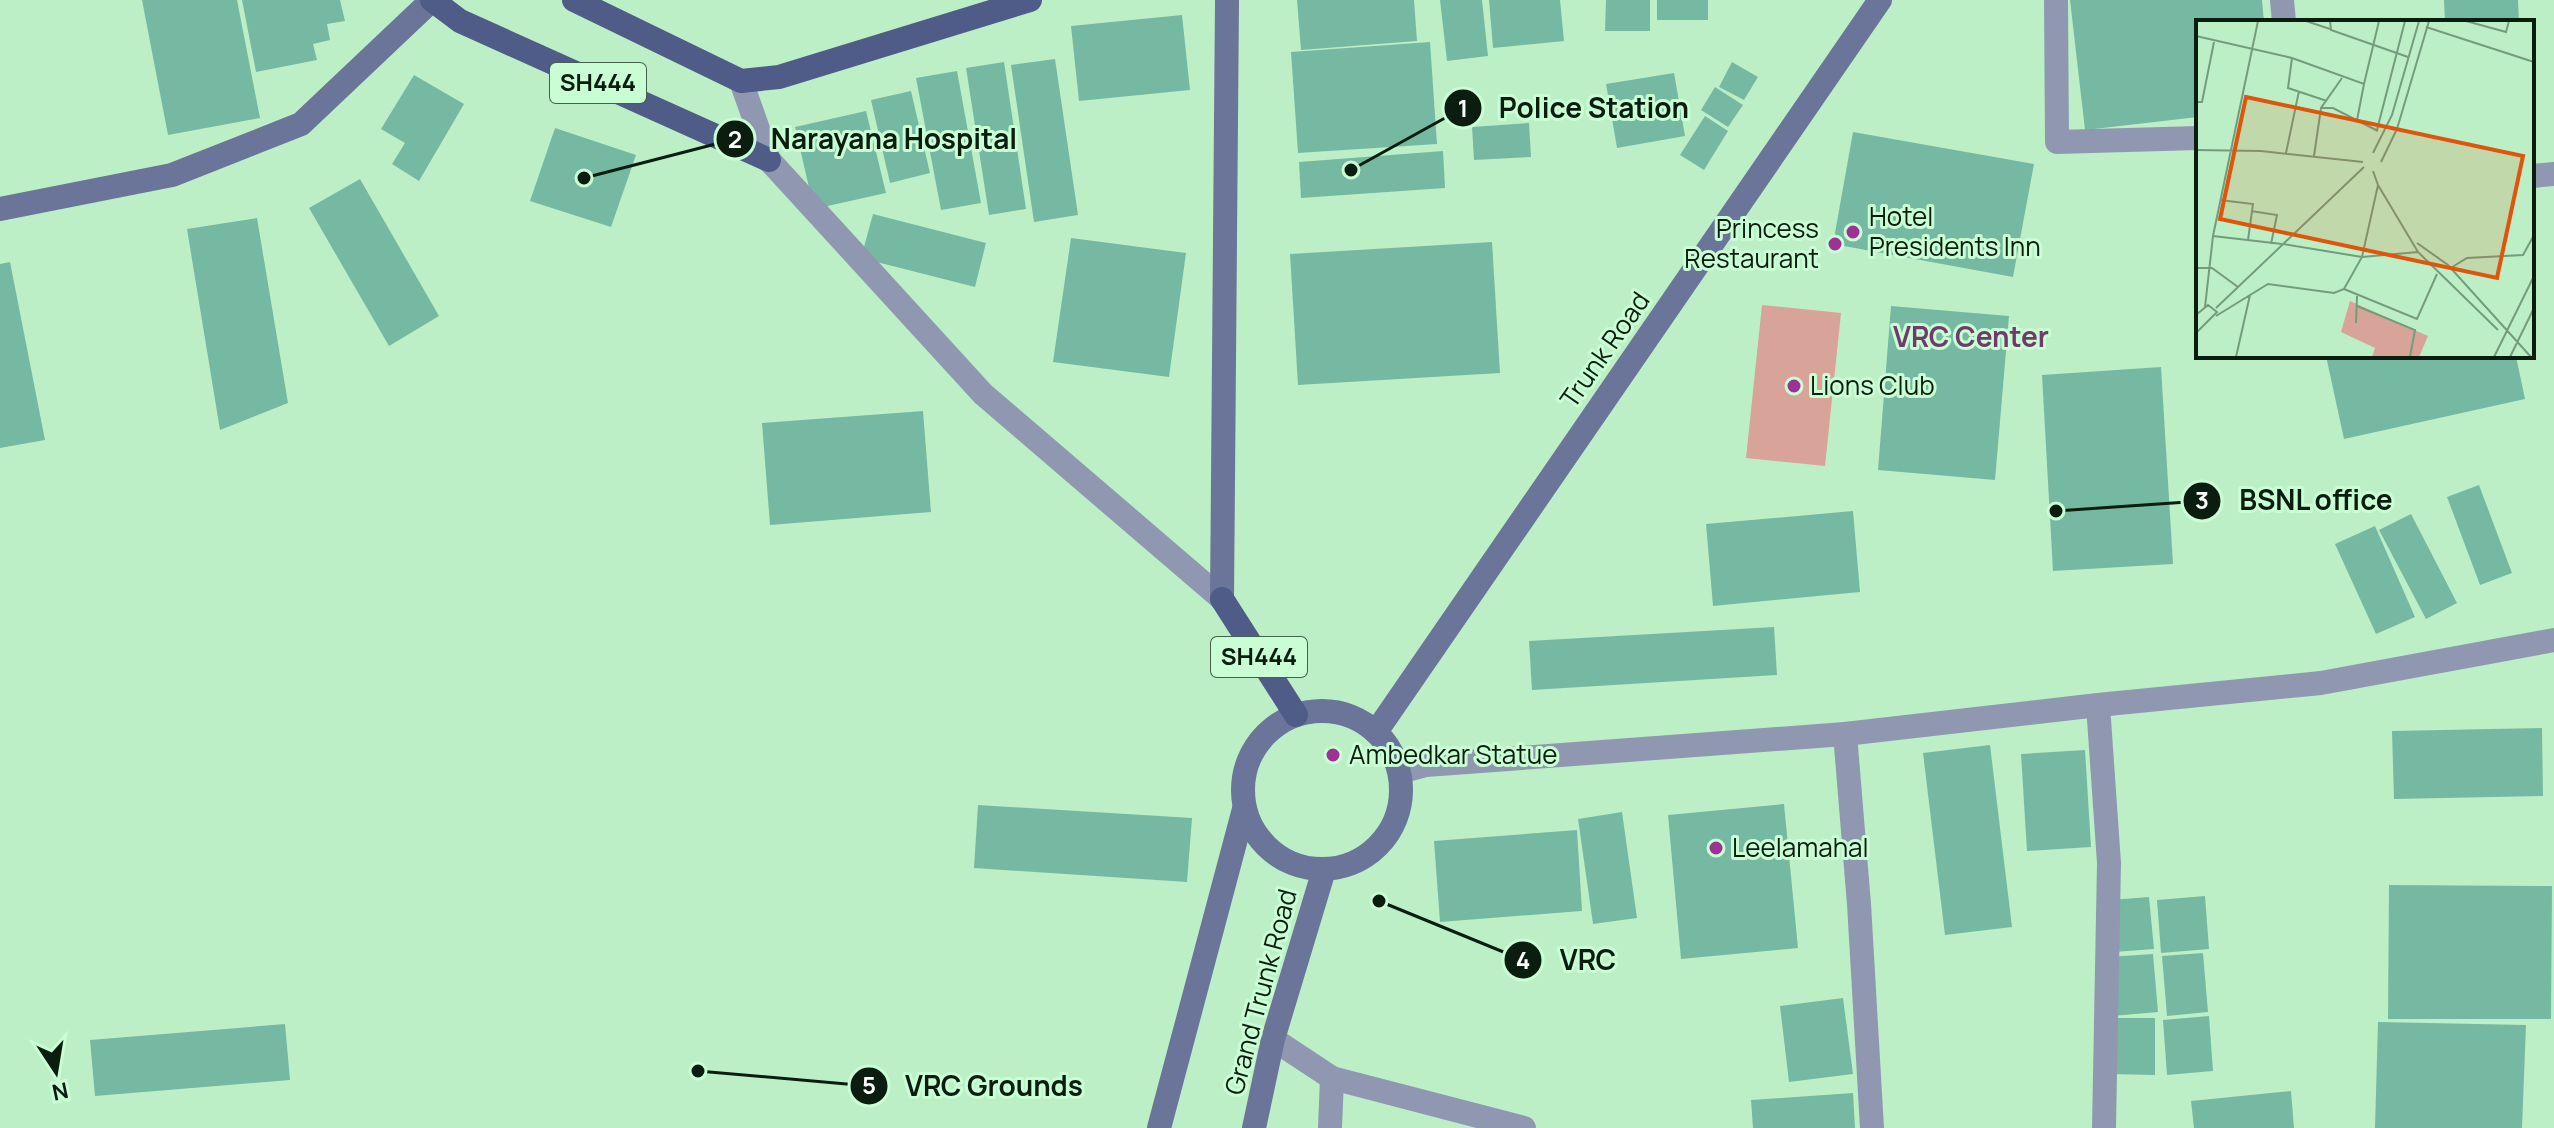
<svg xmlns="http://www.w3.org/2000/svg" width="2554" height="1128" viewBox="0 0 2554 1128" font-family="Manrope,sans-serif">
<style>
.green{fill:#d8a499}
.building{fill:#76b9a2}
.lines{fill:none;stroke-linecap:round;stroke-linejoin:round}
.street{stroke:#9098b1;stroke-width:24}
.secondary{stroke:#6a7599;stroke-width:24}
.primary{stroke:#4f5c87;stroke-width:24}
.poi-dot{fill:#9c3294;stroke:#c9fdd4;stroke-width:3}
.labels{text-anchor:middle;stroke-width:6;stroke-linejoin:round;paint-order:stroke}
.shield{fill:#c9fdd4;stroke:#43604a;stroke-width:2}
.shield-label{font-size:24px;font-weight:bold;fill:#0a1d0f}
.poi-label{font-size:26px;fill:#0a1d0f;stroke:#c9fdd4;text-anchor:start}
.street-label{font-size:26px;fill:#0a1d0f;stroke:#c9fdd4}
.neighbourhood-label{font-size:28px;font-weight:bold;fill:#703b6a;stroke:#c9fdd4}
.inset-road{fill:none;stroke:#759b7d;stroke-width:2}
.view{fill:#dd560c;fill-opacity:0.15;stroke:#dd560c;stroke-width:4}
.inset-edge{fill:none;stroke:#0a1d0f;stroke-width:4}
.leader{fill:none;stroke:#0a1d0f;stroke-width:3}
.callout-dot{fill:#0a1d0f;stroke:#c9fdd4;stroke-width:3}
.mark-label{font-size:24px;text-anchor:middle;font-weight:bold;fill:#fff}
.callout-label{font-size:28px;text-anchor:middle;font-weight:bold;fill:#0a1d0f;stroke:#c9fdd4;stroke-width:6;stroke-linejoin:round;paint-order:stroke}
</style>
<rect width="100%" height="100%" fill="#bdefc7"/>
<path class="green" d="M1762 305 1841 313 1825 466 1746 458Z"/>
<g class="building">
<path d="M142 0H237L260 118 168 135Z"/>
<path d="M242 0H340L345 21 327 24 330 40 313 44 317 60 256 72Z"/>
<path d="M1297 0H1414L1417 41 1301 50Z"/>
<path d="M1440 0H1482L1488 56 1447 61Z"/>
<path d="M1489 0H1560L1564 41 1493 48Z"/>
<path d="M1606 0H1650V31H1605Z"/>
<rect x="1657" y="0" width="51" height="20"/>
<path d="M2070 0H2262L2264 22H2198V117L2085 130Z"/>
<path d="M2444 0H2518L2519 22H2445Z"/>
<path d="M1182 15 1190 90 1079 101 1071 26Z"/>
<path d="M1430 42 1437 144 1298 153 1291 52Z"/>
<path d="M1055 59 1078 215 1034 222 1011 65Z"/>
<path d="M1004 62 1026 209 989 215 966 68Z"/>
<path d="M1732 62 1758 77 1744 100 1719 87Z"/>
<path d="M957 71 981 203 941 210 916 78Z"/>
<path d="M1674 73 1685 136 1617 148 1606 84Z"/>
<path d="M414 75 464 104 419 181 392 164 405 143 381 129Z"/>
<path d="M1715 87 1743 105 1728 127 1701 110Z"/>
<path d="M911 91 930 173 890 183 871 100Z"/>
<path d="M866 111 886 193 814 209 795 127Z"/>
<path d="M1705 116 1728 131 1704 170 1680 155Z"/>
<path d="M1529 123 1531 157 1474 160 1472 127Z"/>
<path d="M555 128 636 155 611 227 530 201Z"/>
<path d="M1853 132 2034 164 2013 277 1833 244Z"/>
<path d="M1443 151 1445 188 1301 198 1299 162Z"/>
<path d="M360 179 439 316 389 346 309 208Z"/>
<path d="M873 214 986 243 975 287 861 258Z"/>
<path d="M257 218 288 403 220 430 187 229Z"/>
<path d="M1071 238 1186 253 1169 377 1053 362Z"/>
<path d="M1492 242 1500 373 1298 385 1290 254Z"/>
<path d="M10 262 45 440 0 448V264Z"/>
<path d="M1891 306 2009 316 1995 480 1878 470Z"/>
<path d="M2326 356H2516L2525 399 2344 439Z"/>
<path d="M2161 367 2173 564 2053 571 2042 375Z"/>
<path d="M923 411 931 512 770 525 762 423Z"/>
<path d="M2479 485 2512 573 2480 585 2447 497Z"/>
<path d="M1853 511 1860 592 1713 606 1706 524Z"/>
<path d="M2411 514 2457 603 2426 619 2379 530Z"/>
<path d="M2375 526 2415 617 2376 634 2335 544Z"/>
<path d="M1774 627 1777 675 1532 690 1529 641Z"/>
<path d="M2542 728 2543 796 2394 799 2392 731Z"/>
<path d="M1990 745 2012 927 1945 935 1923 753Z"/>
<path d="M2085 750 2091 847 2027 851 2021 754Z"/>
<path d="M1784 804 1798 948 1681 959 1668 815Z"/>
<path d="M978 805 1192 818 1187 882 974 868Z"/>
<path d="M1622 812 1637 918 1593 924 1578 819Z"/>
<path d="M1577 830 1582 911 1440 922 1434 841Z"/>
<path d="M2389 885 2552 886 2551 1019H2388Z"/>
<path d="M2205 896 2209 949 2161 953 2157 900Z"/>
<path d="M2149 897 2154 949 2114 952 2110 900Z"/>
<path d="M2203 953 2208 1012 2167 1016 2162 956Z"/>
<path d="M2153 954 2158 1012 2112 1016 2108 957Z"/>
<path d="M1843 998 1853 1074 1789 1082 1780 1006Z"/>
<path d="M2209 1016 2213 1071 2167 1075 2163 1020Z"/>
<path d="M2108 1018H2155V1075L2108 1074Z"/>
<path d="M2378 1022 2526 1025 2522 1128H2375Z"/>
<path d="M285 1024 290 1080 95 1096 90 1040Z"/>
<path d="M2291 1091 2294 1128H2194L2191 1101Z"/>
<path d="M1853 1093 1855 1128H1753L1751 1100Z"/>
</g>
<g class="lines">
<g class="street">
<path d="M2056 0 2057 142 2198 138"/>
<path d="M2282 0 2284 22"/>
<path d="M741 81 769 160 983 394 1222 599"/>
<path d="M2532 176 2554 174"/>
<path d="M2098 705 2109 863 2104 1128"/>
<path d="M1845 734 1859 904 1872 1128"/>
<path d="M1400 772 1426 765 1845 734 2098 705 2321 683 2554 640"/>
<path d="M1273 1039 1332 1078 1524 1128"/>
<path d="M1330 1128 1332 1078"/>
</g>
<g class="secondary">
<path d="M0 209 172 175 301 124 432 0"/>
<path d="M1222 599 1227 0"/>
<circle cx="1322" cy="790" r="79"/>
<path d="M1376 732 1880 0"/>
<path d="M1159 1128 1244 809"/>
<path d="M1254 1128 1273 1039 1324 870"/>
</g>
<g class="primary">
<path d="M432 0 460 21 769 160"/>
<path d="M574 0 741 81 779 77 1030 0"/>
<path d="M1222 599 1296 715"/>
</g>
</g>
<g class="poi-dot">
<circle cx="1853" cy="232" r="8"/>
<circle cx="1835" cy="244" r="8"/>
<circle cx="1794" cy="386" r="8"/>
<circle cx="1333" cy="755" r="8"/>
<circle cx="1716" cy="848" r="8"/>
</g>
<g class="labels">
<g class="shield">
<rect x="550" y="63" width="96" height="40" rx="6"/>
<rect x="1211" y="637" width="96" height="40" rx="6"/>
</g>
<g class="shield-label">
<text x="598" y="91">SH444</text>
<text x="1259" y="665">SH444</text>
</g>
<g class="poi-label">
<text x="1869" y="226">Hotel<tspan x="1869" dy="30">Presidents Inn</tspan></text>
<text x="1819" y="238" text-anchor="end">Princess<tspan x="1819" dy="30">Restaurant</tspan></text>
<text x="1810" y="395">Lions Club</text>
<text x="1349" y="764">Ambedkar Statue</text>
<text x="1732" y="857">Leelamahal</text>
</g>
<g class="street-label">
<text transform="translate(1605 350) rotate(-55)" y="9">Trunk Road</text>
<text transform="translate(1261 992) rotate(-75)" y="9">Grand Trunk Road</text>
</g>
<g class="neighbourhood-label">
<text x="1971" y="347">VRC Center</text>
</g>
</g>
<g transform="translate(2196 20)">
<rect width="338" height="338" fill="#bdefc7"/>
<path d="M154 281 232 316 223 337H176L179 328 145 312Z" fill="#d8a499"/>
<path class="inset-road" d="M110 1 134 9M134 1 135 10 212 37M270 1 310 12 313 1M230 7 338 42M0 16 96 38 168 64 183 1M96 38 92 68 131 81M0 82H6L18 22M125 88H137L182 111M161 100 168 64M181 110 209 1M0 130 65 131 167 142M90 133 103 71M177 133 196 95 223 1M118 136 125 88 146 58M185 142 201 109 233 1M182 165 222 232M24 180 57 184 52 220M55 191 81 195 75 224M17 216 86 224M221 223 252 245 335 337M87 224 166 237 222 232 302 310M0 248H16L42 267M253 249 271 238 327 235 338 215M148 269 221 299 241 254M161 286 219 310 214 337M9 287 17 216 62 1M20 288 168 147M0 295 12 285 21 292 0 313M20 296 72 264 138 273 148 269 166 237 182 165 177 151M160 303 161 276M40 337 54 275M298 337 338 256M314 337 338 288"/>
<path class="view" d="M50 77 327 136 301 258 24 199Z"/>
<rect width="338" height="338" class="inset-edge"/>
</g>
<path class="leader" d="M1351 170L1463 108M584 178L735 139M2056 511L2202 501M1379 901L1523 960M698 1071L869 1086"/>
<g class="callout-dot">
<circle cx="1351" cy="170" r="8"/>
<circle cx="584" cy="178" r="8"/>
<circle cx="2056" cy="511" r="8"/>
<circle cx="1379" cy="901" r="8"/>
<circle cx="698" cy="1071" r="8"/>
<circle cx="1463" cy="108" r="20"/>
<circle cx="735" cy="139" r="20"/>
<circle cx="2202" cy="501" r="20"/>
<circle cx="1523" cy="960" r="20"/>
<circle cx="869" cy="1086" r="20"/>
</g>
<g class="mark-label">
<text x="1463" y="117">1</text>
<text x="735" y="148">2</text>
<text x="2202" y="509">3</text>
<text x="1523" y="969">4</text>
<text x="869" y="1094">5</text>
</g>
<g class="callout-label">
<text x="1594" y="118">Police Station</text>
<text x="894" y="149">Narayana Hospital</text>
<text x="2316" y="510">BSNL office</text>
<text x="1588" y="970">VRC</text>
<text x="994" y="1096">VRC Grounds</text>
</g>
<g transform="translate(56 1072) rotate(168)" stroke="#c9fdd4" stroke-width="6" paint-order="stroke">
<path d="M0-6L14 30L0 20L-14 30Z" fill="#0a1d0f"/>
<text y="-12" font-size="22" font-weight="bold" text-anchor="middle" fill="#0a1d0f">N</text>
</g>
</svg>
